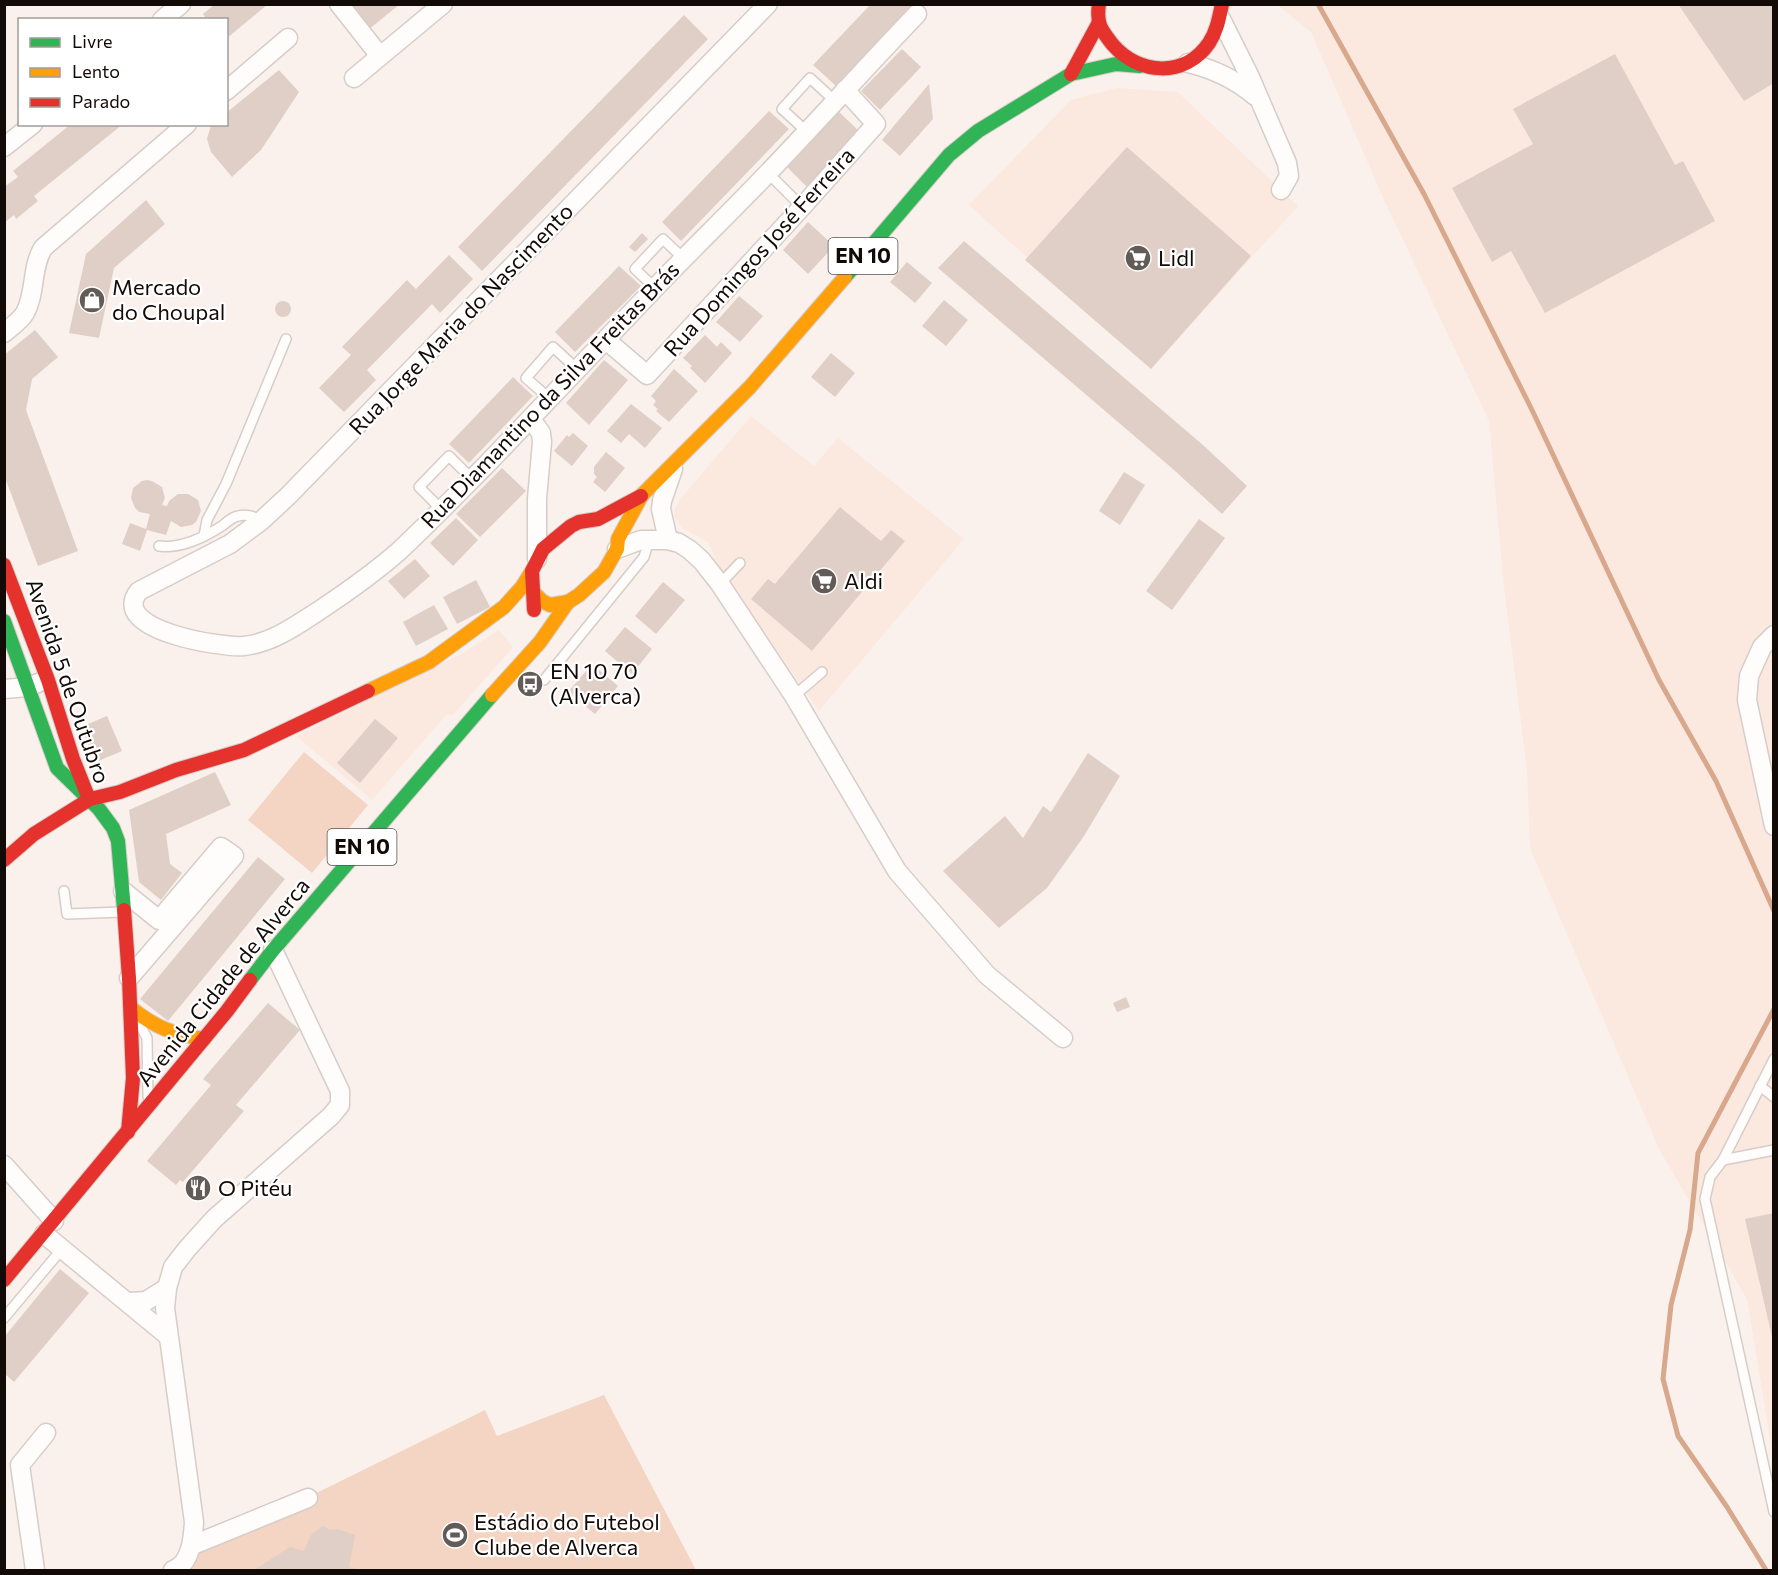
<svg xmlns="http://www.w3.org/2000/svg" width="1778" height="1575" viewBox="0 0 1778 1575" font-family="Commissioner,sans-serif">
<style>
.built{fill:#fbe9df}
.green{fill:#f4d4c2}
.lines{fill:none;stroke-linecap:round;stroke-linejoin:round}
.stream{stroke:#d8a88c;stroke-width:5}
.building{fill:#e0cfc6}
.lane-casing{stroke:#d6cdc9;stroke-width:12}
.street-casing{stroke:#d6cdc9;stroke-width:21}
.fast-casing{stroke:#d6cdc9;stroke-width:16}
.slow-casing{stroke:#d6cdc9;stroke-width:16}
.jam-casing{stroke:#d6cdc9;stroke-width:16}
.lane{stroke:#fefdfc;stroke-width:9}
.street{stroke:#fefdfc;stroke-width:18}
.fast{stroke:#30b455;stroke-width:14}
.slow{stroke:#ff9f0a;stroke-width:14}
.jam{stroke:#e5322d;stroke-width:14}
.labels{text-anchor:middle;stroke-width:4.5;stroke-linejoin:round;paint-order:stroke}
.shield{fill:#fff;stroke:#595451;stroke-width:1.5}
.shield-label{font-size:21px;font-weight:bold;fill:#120a06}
.street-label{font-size:22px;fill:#120a06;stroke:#fff}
.poi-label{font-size:22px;fill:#120a06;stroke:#fff;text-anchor:start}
</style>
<rect width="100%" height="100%" fill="#faf1ed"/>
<g class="built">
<path d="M1277 5H1773V1457L1747 1299 1660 1151 1530 848 1527 770 1504 587 1489 421 1384 200 1311 32Z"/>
<path d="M1117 88 1178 92 1298 206 1151 369 969 205 1071 100Z"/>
<path d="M751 416 814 466 838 438 964 539 819 711 721 570 708 542 682 528 674 517 675 508 681 498Z"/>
<path d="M499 630 513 647 453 715 447 714 372 800 296 736 463 653Z"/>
</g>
<g class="green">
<path d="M304 752 368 805 312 873 248 820Z"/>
<path d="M604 1395 696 1570H189L201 1550 485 1410 497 1436Z"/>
</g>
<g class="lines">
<g class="stream">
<path d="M1318 4 1424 194 1532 410 1659 680 1716 781 1774 911"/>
<path d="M1766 1570 1727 1507 1678 1436 1663 1379 1671 1305 1690 1230 1698 1153 1774 1009"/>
</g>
</g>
<g class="building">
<path d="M215 4H268L226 39V20H207L203 14Z"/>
<path d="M352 4H400L368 30 349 7Z"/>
<path d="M871 4H913L836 86 813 65Z"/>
<path d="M1678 4H1774V83L1744 101Z"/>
<path d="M684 15 708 39 482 271 458 247Z"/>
<path d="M902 49 921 67 880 110 861 91Z"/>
<path d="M1615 54 1675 165 1683 161 1715 221 1545 313 1511 251 1492 262 1452 188 1533 144 1513 109Z"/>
<path d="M279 70 299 92 261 150 232 177 211 152 207 139 211 125 226 124V113Z"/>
<path d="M929 84 933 119 900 156 882 140Z"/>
<path d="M769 111 789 129 681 241 662 222Z"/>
<path d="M839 112 861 133 807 187 786 166Z"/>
<path d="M71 124H123L34 196 38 201 16 219 14 215 4 223V187L18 177 13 171Z"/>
<path d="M1127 147 1251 256 1151 369 1025 260Z"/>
<path d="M146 200 165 224 114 268 99 338 69 333 86 254Z"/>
<path d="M808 222 834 246 808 274 783 250Z"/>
<path d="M642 233 648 239 635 252 629 247Z"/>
<path d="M964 241 1203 445 1247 486 1222 514 1174 470 938 268Z"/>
<path d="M449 255 473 279 440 313 432 304 367 370 376 380 344 412 319 388 351 355 342 347 407 280 416 289Z"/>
<path d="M907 262 932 283 915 303 890 282Z"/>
<path d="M619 266 641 286 575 352 555 332Z"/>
<path d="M739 296 763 316 740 342 716 322Z"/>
<path d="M944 300 968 320 946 346 922 326Z"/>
<circle cx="283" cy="309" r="8"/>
<path d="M35 330 58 357 32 379 26 410 78 551 38 566 4 475V355Z"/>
<path d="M705 335 717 347 721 342 732 353 705 383 690 368 692 366 683 358Z"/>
<path d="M831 353 855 373 835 397 811 377Z"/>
<path d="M604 360 628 380 589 425 566 403Z"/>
<path d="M674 369 698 391 669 422 656 411 658 409 653 405 656 401 651 396Z"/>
<path d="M513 377 533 396 469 463 449 444Z"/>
<path d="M631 404 662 428 645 448 629 434 621 443 607 431Z"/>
<path d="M573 433 588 446 572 466 554 451 567 435 569 437Z"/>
<path d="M606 452 625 468 605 492 593 482 597 477 594 474V467Z"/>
<path d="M502 468 526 491 480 537 456 514Z"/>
<path d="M1124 472 1145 485 1120 525 1099 511Z"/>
<path d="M147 480 152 481 162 487 165 498 162 505 167 506 169 501 178 494H188L198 500 201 511 196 522 192 525 181 527 171 521 166 535 147 530 140 551 122 544 130 523 146 529 150 514 139 512 135 508 131 498 133 488 142 481Z"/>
<path d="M840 507 881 541 891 530 905 541 812 651 751 599 768 579 775 584Z"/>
<path d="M456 518 478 540 453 566 430 543Z"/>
<path d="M1199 519 1225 538 1172 610 1146 591Z"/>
<path d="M415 559 430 576 404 599 388 581Z"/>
<path d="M476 580 490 607 457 624 443 597Z"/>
<path d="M663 582 685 600 656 634 635 616Z"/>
<path d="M434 605 448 629 416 646 403 622Z"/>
<path d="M625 627 652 649 632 674 605 651Z"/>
<path d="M592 664 618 686 595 714 568 692Z"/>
<path d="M107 716 122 751 96 762 81 727Z"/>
<path d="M375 719 398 738 360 783 337 763Z"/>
<path d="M1088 753 1120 776 1084 836 1047 888 999 928 943 871 1005 816 1023 838 1043 806 1051 812Z"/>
<path d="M215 772 231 805 166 834 170 864 182 873 161 900 139 882 129 810Z"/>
<path d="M258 857 285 879 168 1021 140 999Z"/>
<path d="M1126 997 1130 1007 1117 1012 1113 1003Z"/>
<path d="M268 1003 300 1030 236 1105 244 1111 183 1182 180 1180 176 1185 147 1161 211 1085 203 1079Z"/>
<path d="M1774 1213V1340L1773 1341 1745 1219Z"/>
<path d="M60 1269 89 1293 14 1382 5 1374V1336Z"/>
<path d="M325 1526 329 1530 338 1529 355 1535 349 1567 362 1570H254L290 1547 304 1551 311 1535 321 1527Z"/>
</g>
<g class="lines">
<defs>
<g id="lane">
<path d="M806 131 782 109 810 78 835 101"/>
<path d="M768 173 802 207"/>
<path d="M655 288 635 269 663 239 684 259"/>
<path d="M550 399 526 378 553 347 578 370"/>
<path d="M441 509 419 487 449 456 472 479"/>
<path d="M204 536 207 520 226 484 286 339"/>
<path d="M159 546C181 549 203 538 222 526 227 522 232 517 238 516 247 514 254 516 261 521"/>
<path d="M720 584 740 563"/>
<path d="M544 680 644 557 649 540"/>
<path d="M794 696 822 672"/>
<path d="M64 891 67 914 122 912"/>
<path d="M139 1023 147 1038 148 1097"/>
<path d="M1760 1086 1774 1097"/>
<path d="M1774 1150 1723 1160 1710 1177 1705 1199 1774 1512"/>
<path d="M1723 1160 1774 1059"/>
<path d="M4 1318 62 1249"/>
</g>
<g id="street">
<path d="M339 4 380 56"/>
<path d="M768 4 288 496 261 521 230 544 139 591C107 630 222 648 244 646 272 643 297 625 320 610 347 592 374 573 398 552 428 524 457 494 486 465 542 407 597 348 653 290 690 251 729 214 766 175 817 122 866 67 917 14"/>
<path d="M1221 19 1249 75 1287 163 1289 176 1281 190"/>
<path d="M162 20 181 4"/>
<path d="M1188 63C1214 69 1235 79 1255 96"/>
<path d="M354 78 443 4"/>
<path d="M226 91 288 38"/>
<path d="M4 147 33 124"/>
<path d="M4 333C11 327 20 321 25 313 36 293 31 268 43 248L187 124"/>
<path d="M606 340 647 375 802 207 876 124 845 90"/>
<path d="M531 419 541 433 542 442 537 499V559"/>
<path d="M668 540 661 509 662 501 673 469"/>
<path d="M617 549 641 540H668L679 543 690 550 702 561 720 584 794 696 897 871 987 975 1063 1038"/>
<path d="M1774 635 1762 647 1749 676 1747 700 1774 826"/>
<path d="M4 689 28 687 38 683"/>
<path d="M123 891 159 920 221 847 234 856 129 978"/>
<path d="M4 1165 54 1221"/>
<path d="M44 1234 168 1336"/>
<path d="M129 1302 146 1301 167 1288"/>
<path d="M193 1545 308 1498"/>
<path d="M35 1570 20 1465 46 1433"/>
<path d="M173 1570C191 1564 193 1538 194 1522L165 1308 167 1288 173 1267 187 1249 214 1219 331 1116 340 1105V1091L273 950"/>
</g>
<g id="fast">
<path d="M845 277 949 155 978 131 1071 74 1116 64 1140 66"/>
<path d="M4 621 57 768 99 809 113 828 118 841 124 910"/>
<path d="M250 980 273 950 492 695"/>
</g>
<g id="slow">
<path d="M535 594 542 601 550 605 568 602 579 595 604 572 617 549 618 539 642 495 750 387 845 277"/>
<path d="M368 691 429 662 504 607 522 587 532 571"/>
<path d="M492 695 540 642 568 602"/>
<path d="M131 1008C156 1028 173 1034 204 1039"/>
</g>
<g id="jam">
<path d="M1099 4C1096 24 1101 30 1113 45 1139 75 1185 78 1209 43 1217 31 1219 18 1222 4"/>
<path d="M1071 74 1098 24"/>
<path d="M4 565 48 680 73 759 87 794"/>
<path d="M534 610 532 571 543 549 571 526 579 522 598 519 641 496"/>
<path d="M4 860 34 834 90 799 120 792 176 770 244 750 368 691"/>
<path d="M124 910 129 978 133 1078 128 1132"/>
<path d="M4 1280 227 1011 250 980"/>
</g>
</defs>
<use href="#lane" class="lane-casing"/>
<use href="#street" class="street-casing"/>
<use href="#fast" class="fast-casing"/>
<use href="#slow" class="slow-casing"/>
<use href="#jam" class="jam-casing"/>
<use href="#lane" class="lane"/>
<use href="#street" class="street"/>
<use href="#fast" class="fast"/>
<use href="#slow" class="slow"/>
<use href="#jam" class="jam"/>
</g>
<defs>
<symbol id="supermarket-disc" viewBox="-11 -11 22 22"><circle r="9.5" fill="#635b57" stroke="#fff"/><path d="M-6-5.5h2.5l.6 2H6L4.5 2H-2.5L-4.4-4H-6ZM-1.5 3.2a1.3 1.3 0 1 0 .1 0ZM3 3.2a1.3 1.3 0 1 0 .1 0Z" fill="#fff"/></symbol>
<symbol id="shop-disc" viewBox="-11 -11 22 22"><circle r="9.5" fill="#635b57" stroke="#fff"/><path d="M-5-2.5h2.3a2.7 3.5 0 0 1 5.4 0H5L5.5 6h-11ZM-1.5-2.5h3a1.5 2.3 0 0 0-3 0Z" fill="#fff"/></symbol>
<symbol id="bus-disc" viewBox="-11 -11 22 22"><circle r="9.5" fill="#635b57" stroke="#fff"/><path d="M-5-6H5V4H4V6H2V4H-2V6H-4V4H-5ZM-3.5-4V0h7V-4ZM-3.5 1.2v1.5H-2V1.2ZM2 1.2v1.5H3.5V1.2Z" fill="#fff"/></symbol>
<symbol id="restaurant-disc" viewBox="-11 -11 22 22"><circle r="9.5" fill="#635b57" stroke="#fff"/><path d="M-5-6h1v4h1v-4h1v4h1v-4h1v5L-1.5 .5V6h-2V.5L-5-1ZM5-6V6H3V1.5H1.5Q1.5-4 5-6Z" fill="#fff"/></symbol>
<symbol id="stadium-disc" viewBox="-11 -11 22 22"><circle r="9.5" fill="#635b57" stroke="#fff"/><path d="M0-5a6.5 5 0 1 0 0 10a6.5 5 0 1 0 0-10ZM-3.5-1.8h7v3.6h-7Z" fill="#fff"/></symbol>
</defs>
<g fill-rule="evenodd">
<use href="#supermarket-disc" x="1123" y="243" width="30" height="30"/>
<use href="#shop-disc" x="77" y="285" width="30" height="30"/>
<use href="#supermarket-disc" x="809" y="566" width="30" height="30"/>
<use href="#bus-disc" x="515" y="669" width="30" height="30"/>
<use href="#restaurant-disc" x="183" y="1173" width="30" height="30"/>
<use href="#stadium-disc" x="440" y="1520" width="30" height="30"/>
</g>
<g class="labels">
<g class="shield">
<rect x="828.5" y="238" width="69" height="36" rx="4.5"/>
<rect x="327.5" y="829" width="69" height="36" rx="4.5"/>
</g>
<g class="shield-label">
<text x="863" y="263">EN 10</text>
<text x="362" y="854">EN 10</text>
</g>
<g class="street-label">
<text transform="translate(759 252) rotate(-48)" y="8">Rua Domingos José Ferreira</text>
<text transform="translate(461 319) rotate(-46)" y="8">Rua Jorge Maria do Nascimento</text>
<text transform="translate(550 395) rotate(-46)" y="8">Rua Diamantino da Silva Freitas Brás</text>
<text transform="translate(68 681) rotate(71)" y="8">Avenida 5 de Outubro</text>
<text transform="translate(223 982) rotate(-51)" y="8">Avenida Cidade de Alverca</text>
</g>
<g class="poi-label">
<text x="1158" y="266">Lidl</text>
<text x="112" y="295">Mercado<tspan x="112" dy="25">do Choupal</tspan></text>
<text x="844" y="589">Aldi</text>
<text x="550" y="679">EN 10 70<tspan x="550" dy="25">(Alverca)</tspan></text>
<text x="218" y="1196">O Pitéu</text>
<text x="474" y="1530">Estádio do Futebol<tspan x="474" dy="25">Clube de Alverca</tspan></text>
</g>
</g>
<rect width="1778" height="1575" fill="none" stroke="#120a06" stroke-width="12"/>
<rect x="18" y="18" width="210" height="108" fill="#ffffff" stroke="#a09d9b" stroke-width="1.5"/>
<rect x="30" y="38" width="30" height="9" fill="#30b455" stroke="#a09d9b" stroke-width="1.5"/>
<text x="72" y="48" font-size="18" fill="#120a06">Livre</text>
<rect x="30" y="68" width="30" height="9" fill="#ff9f0a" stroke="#a09d9b" stroke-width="1.5"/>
<text x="72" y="78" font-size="18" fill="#120a06">Lento</text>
<rect x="30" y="98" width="30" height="9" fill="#e5322d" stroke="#a09d9b" stroke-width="1.5"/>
<text x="72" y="108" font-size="18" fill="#120a06">Parado</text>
</svg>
